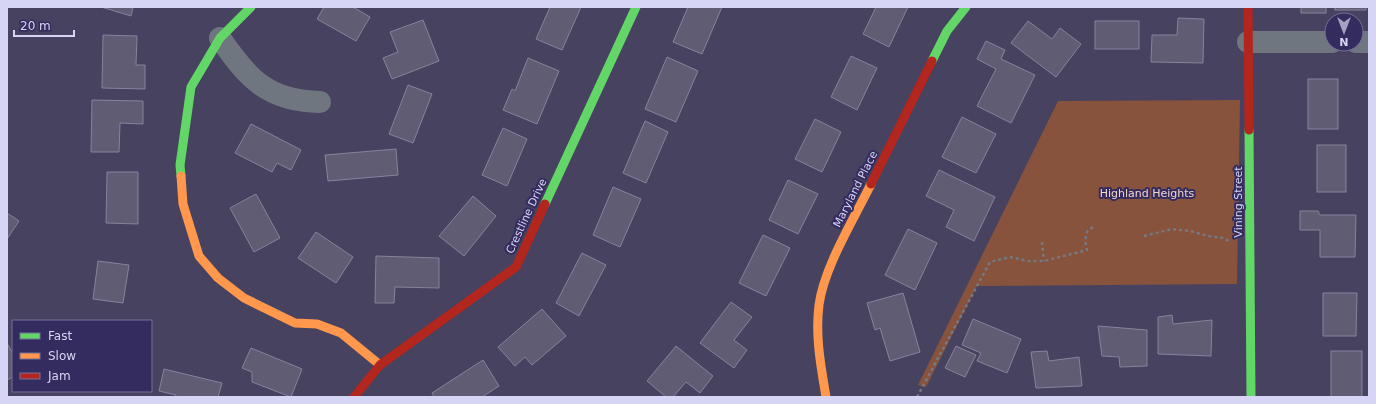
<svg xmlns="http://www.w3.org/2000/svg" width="1376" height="404" viewBox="0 0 1376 404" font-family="'DejaVu Sans',sans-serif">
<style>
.green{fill:#87533c}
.building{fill:#5f5c74;stroke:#86839d}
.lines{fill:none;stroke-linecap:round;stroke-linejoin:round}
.path{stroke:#757984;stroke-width:2.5;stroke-dasharray:3 3;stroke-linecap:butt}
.street{stroke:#707680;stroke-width:22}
.fast{stroke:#63d668;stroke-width:9}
.slow{stroke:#ff974d;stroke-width:9}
.jam{stroke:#b3261e;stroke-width:9}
.labels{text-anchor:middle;stroke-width:4;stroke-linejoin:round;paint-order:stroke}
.street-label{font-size:11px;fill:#d7d5f5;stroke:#342c5f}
.park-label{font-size:11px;fill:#f2d6c9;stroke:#342c5f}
</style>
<rect width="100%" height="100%" fill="#46425f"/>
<path class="green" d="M1240 100 1237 284 977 286 926 387 918 385 1058 101Z"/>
<g class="building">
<path d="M101 7H133L131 16Z"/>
<path d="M324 7H353L370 17 356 41 317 19Z"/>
<path d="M550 7H581L562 50 536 39Z"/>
<path d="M688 7H722L702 54 673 42Z"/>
<path d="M876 7H908L889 47 863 34Z"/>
<rect x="1301" y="7" width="25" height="6"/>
<rect x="1335" y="7" width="31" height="3"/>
<path d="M1178 18 1204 19 1203 63 1151 62 1152 35H1177Z"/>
<path d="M423 20 439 61 392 79 383 58 398 52 390 32Z"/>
<path d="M1028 21 1052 39 1060 28 1081 44 1056 77 1011 43Z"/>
<rect x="1095" y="21" width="44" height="28"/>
<path d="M103 35 137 36 136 65H145V89L102 88Z"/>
<path d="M986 41 1005 50 1001 59 1035 75 1011 123 977 106 996 69 977 59Z"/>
<path d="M851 56 877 68 857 110 831 97Z"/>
<path d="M667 57 698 71 676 122 645 109Z"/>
<path d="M528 58 559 71 537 124 503 110 512 89 515 91Z"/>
<rect x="1308" y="79" width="30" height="50"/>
<path d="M408 85 432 94 413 143 389 134Z"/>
<path d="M92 100 143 101V124L120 123 119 152H91Z"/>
<path d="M962 117 996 134 976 173 942 157Z"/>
<path d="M815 119 841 132 822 172 795 159Z"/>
<path d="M645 121 668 132 646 183 623 173Z"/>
<path d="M251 124 301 150 291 170 277 163 272 172 235 153Z"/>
<path d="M503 128 527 139 507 186 482 175Z"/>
<rect x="1317" y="145" width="29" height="47"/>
<path d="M396 149 398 175 328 181 325 155Z"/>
<path d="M939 170 995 197 974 241 946 227 954 210 926 196Z"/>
<path d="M107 172H138V224L106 223Z"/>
<path d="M788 180 818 194 798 234 769 220Z"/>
<path d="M613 187 641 199 620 247 593 235Z"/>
<path d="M256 194 280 238 254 252 230 208Z"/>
<path d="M473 196 496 216 464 256 439 236Z"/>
<path d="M1300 211H1318L1320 215H1356L1355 257H1320V230H1300Z"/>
<path d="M7 213 19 221 7 239Z"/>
<path d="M908 229 937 243 915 290 885 275Z"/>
<path d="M316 232 353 257 336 283 298 258Z"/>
<path d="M763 235 790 248 766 296 739 283Z"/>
<path d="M582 253 606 265 579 316 556 303Z"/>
<path d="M376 256 439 258V288L395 287 394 303H375Z"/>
<path d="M98 261 129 265 123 303 93 299Z"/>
<path d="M903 293 920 352 890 361 880 328 875 330 867 303Z"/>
<path d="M1323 293H1357L1356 336H1323Z"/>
<path d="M731 302 752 317 734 340 747 350 734 368 700 343Z"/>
<path d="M542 309 566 336 532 365 525 357 515 366 498 347Z"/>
<path d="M1172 315 1173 324 1212 320 1211 356 1158 354V317Z"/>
<path d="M973 319 1021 339 1007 373 977 361 981 353 962 345Z"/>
<path d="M1098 326 1147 330V366L1120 367 1119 357 1102 356Z"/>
<path d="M7 343 13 354V377L7 380Z"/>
<path d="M676 346 713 376 700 393 686 382 673 397H666L647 381Z"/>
<path d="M956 346 976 355 965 377 945 368Z"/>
<path d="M251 348 302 369 291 397 252 382V372L242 368Z"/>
<path d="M1047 351 1049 361 1079 357 1082 386 1036 388 1031 352Z"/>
<rect x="1331" y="351" width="31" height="46"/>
<path d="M483 360 499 386 482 397H434L432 393Z"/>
<path d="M164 369 222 383 218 397H175L176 395 159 391Z"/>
</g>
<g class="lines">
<g class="path">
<path d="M1144 236 1172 229 1190 231 1208 236 1223 238 1229 241"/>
<path d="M1042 242 1044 261"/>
<path d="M917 397 990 262 1010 257 1028 261H1044L1087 250 1085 241 1087 232 1094 226"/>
</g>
<g class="street">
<path d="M220 38C248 79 268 101 320 102"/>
<path d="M1248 42H1332"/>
<path d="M1356 42H1369"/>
</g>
<g class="fast">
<path d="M932 61 947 31 966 7"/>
<path d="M1249 130 1251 397"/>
<path d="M181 176 180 165 191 87 220 38 251 7"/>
<path d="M545 204 636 7"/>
</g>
<g class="slow">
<path d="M181 176 183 204 199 256 218 278 244 298 295 323 317 324 341 333 380 365"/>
<path d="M826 397C821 367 815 336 819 305 824 267 854 219 871 184"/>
</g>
<g class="jam">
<path d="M1248 7 1249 130"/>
<path d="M871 184 932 61"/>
<path d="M354 397 380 365 516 267 545 204"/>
</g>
</g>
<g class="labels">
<g class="street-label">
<text transform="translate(855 189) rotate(-63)" y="4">Maryland Place</text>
<text transform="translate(1238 202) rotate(-90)" y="4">Vining Street</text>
<text transform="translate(526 216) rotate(-65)" y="4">Crestline Drive</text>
</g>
<g class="park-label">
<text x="1147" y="197">Highland Heights</text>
</g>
</g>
<rect width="1376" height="404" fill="none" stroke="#d7d5f5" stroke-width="16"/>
<rect x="12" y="320" width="140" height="72" fill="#342c5f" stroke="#75709b"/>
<rect x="20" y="333" width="20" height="6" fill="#63d668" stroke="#75709b"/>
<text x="48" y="340" font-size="12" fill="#d7d5f5">Fast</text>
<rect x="20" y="353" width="20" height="6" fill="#ff974d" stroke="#75709b"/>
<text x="48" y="360" font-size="12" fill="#d7d5f5">Slow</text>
<rect x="20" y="373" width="20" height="6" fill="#b3261e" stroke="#75709b"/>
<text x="48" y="380" font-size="12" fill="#d7d5f5">Jam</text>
<g transform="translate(1344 32) rotate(180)"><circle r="19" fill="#342c5f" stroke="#75709b"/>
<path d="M0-3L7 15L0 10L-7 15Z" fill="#a4a2c0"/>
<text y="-6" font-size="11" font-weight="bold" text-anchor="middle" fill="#d7d5f5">N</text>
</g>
<path d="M14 30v6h60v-6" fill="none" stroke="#d7d5f5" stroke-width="2"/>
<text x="20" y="30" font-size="12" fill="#d7d5f5" stroke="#342c5f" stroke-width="3" paint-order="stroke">20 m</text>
</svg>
